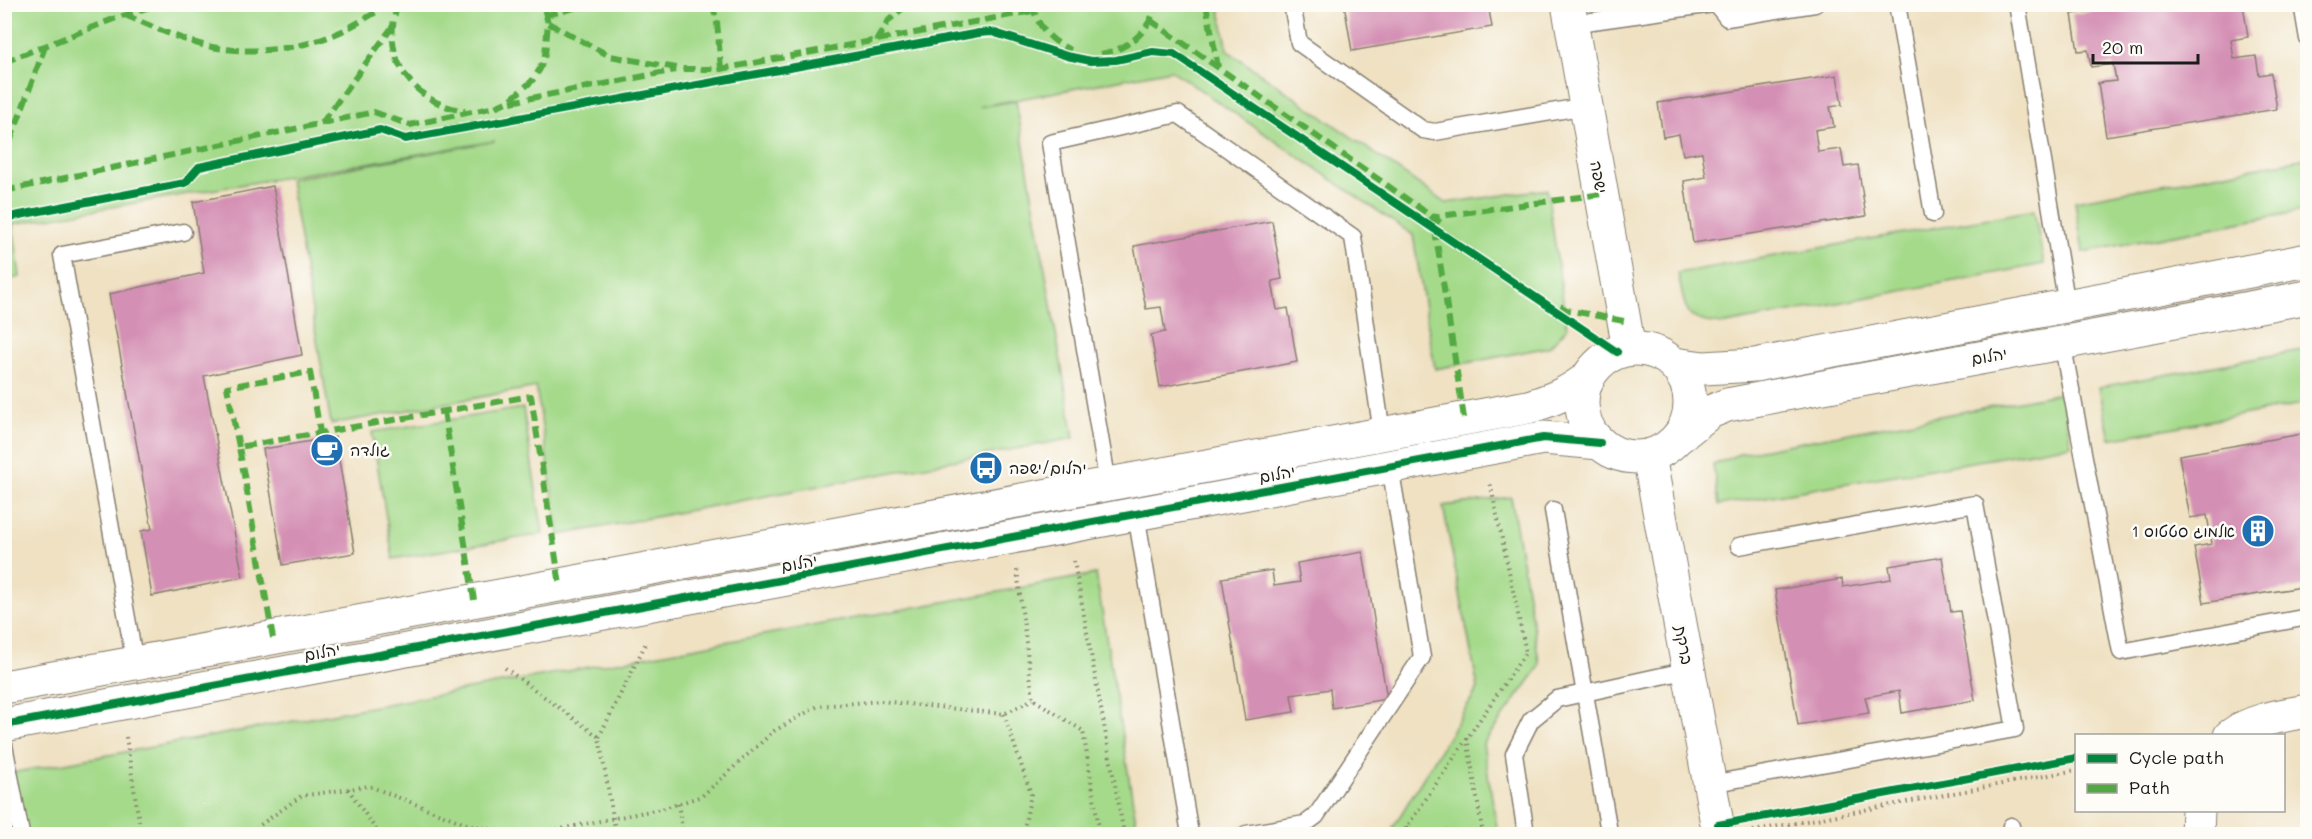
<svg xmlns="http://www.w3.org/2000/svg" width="2312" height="839" viewBox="0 0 2312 839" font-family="Mali,'Playpen Sans Hebrew',sans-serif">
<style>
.green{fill:#a5da8b;stroke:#607b54;stroke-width:1.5}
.building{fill:#d48fb4}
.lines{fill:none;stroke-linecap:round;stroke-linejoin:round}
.lane-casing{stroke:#867e6f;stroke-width:19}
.street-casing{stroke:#867e6f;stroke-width:35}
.secondary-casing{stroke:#867e6f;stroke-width:35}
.path{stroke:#867e6f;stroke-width:4;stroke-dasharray:1.5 4.5;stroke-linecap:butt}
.lane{stroke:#fff;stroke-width:16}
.street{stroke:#fff;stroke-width:33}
.secondary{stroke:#fff;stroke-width:33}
.path-bridge{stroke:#867e6f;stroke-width:4;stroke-dasharray:1.5 4.5;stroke-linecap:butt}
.quiet{stroke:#52a943;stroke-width:6;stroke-dasharray:12 6;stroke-linecap:butt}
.cycleway-casing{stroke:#fdfcf7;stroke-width:11}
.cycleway{stroke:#00873e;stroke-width:8}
.labels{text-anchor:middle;stroke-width:5;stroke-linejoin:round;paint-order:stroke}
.street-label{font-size:16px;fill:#1c1c1c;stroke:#fdfcf7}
.poi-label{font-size:16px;fill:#1c1c1c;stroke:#fdfcf7;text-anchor:start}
</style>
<rect width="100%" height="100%" fill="#fdfcf7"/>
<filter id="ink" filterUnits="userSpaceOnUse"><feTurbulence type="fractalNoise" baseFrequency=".0167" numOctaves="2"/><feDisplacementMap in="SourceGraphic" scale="12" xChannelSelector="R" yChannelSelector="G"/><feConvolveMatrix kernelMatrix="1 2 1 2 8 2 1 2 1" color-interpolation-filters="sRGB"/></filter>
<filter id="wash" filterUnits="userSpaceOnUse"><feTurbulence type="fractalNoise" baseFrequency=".008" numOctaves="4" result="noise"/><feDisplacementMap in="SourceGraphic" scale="24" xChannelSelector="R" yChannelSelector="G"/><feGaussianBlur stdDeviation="1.35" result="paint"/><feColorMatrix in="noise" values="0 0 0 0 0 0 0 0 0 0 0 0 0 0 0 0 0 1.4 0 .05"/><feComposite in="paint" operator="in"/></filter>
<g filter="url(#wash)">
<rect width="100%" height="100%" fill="#efe1c2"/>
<g class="green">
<path d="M5 4 1219 5 1228 51 1446 203 1547 189 1567 328 1549 347 1435 369 1413 235 1171 70 978 107 1016 101 1074 438 559 535 536 387 331 424 290 179 495 141 13 224 20 277 5 280Z"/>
<path d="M2307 158V210L2083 252 2075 201Z"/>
<path d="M2034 210 2044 264 1726 324C1683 323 1686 311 1678 273Z"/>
<path d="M2307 349V403L2110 439 2099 387Z"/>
<path d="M2062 393 2071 445 1719 505 1713 465 1739 454Z"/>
<path d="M523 408 543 534 393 559 372 432Z"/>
<path d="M1511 497 1540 666 1483 744 1498 834H1389L1478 688 1443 506Z"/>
<path d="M1096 574 1138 834H5V774Z"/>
</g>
<g id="blocks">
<g class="building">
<path d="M1344 4H1488L1492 27 1352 51Z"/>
<path d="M2136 4H2243L2248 37 2231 40 2234 59 2256 56 2259 75 2271 73 2277 109 2106 136 2098 83 2116 81 2113 64 2091 67 2088 50 2078 51 2072 14Z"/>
<path d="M1837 75 1842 105 1830 107 1834 127 1815 130 1818 152 1841 149 1844 167 1858 165 1866 216 1693 243 1684 181 1706 177 1702 152 1683 155 1679 134 1663 137 1658 103Z"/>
<path d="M273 186 302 355 204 376 243 577 152 596 141 531 152 529 109 294 204 273 193 202Z"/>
<path d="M1272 221 1282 279 1272 281 1277 310 1288 308 1297 362 1160 387 1151 335 1165 332 1161 307 1146 309 1134 246Z"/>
<path d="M2308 433V586L2204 603 2194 547 2212 544 2207 515 2190 518 2179 455Z"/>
<path d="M335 437 355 553 283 565 263 449Z"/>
<path d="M1363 552 1387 699 1332 708 1330 689 1291 695 1294 712 1245 720 1222 578 1272 570 1274 586 1300 582 1297 563Z"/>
<path d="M1942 557 1951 612 1960 611 1975 700 1902 713 1899 691 1865 697 1869 713 1798 725 1775 590 1842 579 1843 587 1891 579 1889 566Z"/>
</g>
</g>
</g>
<g filter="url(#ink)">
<use href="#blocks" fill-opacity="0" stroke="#867e6f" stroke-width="1.5"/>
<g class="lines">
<defs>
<g id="lane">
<path d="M1292 4 1299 43 1423 130 1435 132 1586 106"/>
<path d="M1716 4 1727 18 1815 4"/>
<path d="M1897 4 1933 214"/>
<path d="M2017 4 2067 306"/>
<path d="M2302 4 2308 39"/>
<path d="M1571 24 1713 4"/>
<path d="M2062 342 2121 652 2308 617"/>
<path d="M1108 484 1050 143 1178 114 1353 237 1382 433"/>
<path d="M1553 510 1608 826"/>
<path d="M1136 514 1190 834"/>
<path d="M135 663 62 255 183 232"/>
<path d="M4 745 21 834"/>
<path d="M1710 784 2015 729 1975 504 1739 546"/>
<path d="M2011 826 2012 834"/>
<path d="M1246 834 1305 824 1316 816 1422 657 1390 466"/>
<path d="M1526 834 1514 754 1531 720 1557 699 1689 670"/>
</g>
<g id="street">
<path d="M1568 4 1629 349"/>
<path d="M1649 456 1719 834"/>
<path d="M2230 736C2253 719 2281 716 2308 711"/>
<path d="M2197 834 2198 810"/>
</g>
<g id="secondary">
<circle cx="1636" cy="403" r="54"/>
<path d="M1674 364 1704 368 1755 365 2308 260"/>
<path d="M1680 436 1710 412 1727 405 2308 297"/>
<path d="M4 687 1528 407C1552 400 1569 393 1589 377"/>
<path d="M4 725 1543 438 1600 443"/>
</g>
</defs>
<use href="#lane" class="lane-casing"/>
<use href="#street" class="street-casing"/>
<use href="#secondary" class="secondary-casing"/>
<g class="path">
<path d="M1074 561 1124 834"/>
<path d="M1017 570 1033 699 1083 731 1100 834"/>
<path d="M505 668 599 737 616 834"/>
<path d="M1004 714 1031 794 1023 834"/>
<path d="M126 737 141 834"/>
<path d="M599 737 647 641"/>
<path d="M1467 738 1483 834"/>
<path d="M348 789 379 834"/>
<path d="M678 804 683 834"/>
<path d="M645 812 665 808 702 796 774 731 818 706 880 701 1004 714 1033 699"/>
<path d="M1406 828 1416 834"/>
<path d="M1753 831 2076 770"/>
<path d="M253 834 259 826 301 796 369 786 469 825 518 834"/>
<path d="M533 834 575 826"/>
<path d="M1402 834 1526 652 1490 482"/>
</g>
<use href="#lane" class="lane"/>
<use href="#street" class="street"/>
<use href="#secondary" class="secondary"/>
<path class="path-bridge" d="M575 826 645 812"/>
<g class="quiet">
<path d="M398 4C379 56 412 103 465 111"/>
<path d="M712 4 717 22 721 69"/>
<path d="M1032 4C1037 26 1051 42 1071 50"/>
<path d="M1206 4 1218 67"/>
<path d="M125 15C149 25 174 37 199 44 243 56 299 51 340 32 357 24 373 14 389 4"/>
<path d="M546 15 591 4"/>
<path d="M1150 20 1444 225"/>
<path d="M548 23 610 56 682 69H721L1033 11"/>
<path d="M876 41 889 20 908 4"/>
<path d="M1101 54C1128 49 1149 33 1156 4"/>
<path d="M4 62 116 18 159 4"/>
<path d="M511 102 676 70"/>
<path d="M322 123 393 26"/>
<path d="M4 158 46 44"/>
<path d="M4 191 374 112 410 125 495 107 509 101 532 81 540 69 545 55 548 23 543 4"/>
<path d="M1560 306 1567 310 1624 321"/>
<path d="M444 411 474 600"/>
<path d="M1464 418 1433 217 1602 194"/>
<path d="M239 447 227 387 310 372 320 432"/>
<path d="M273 638 239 447 531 396 560 585"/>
</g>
<defs>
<g id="cycleway">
<path d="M4 218 185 183 199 167 380 130 405 139 979 33 992 32 1067 56 1091 61 1116 60 1153 52 1174 54 1617 352"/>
<path d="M4 725 1543 438 1600 443"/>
<path d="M1718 825 2076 758"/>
</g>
</defs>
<use href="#cycleway" class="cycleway-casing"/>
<use href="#cycleway" class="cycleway"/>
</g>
</g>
<defs>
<symbol id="cafe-disc" viewBox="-11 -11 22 22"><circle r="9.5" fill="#1f6fb2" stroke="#fdfcf7"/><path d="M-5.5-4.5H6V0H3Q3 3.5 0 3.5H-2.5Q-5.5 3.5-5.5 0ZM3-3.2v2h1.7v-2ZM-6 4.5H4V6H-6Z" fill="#fff"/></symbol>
<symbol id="bus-disc" viewBox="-11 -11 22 22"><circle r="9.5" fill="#1f6fb2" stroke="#fdfcf7"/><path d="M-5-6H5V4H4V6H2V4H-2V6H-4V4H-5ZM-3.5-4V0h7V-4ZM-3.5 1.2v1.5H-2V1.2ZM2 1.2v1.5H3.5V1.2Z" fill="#fff"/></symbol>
<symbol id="building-disc" viewBox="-11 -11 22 22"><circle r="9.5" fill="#1f6fb2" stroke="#fdfcf7"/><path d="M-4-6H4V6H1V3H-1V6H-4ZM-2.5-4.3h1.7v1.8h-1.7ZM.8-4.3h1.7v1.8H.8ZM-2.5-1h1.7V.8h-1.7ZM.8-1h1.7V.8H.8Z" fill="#fff"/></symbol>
</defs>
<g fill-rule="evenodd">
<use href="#cafe-disc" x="308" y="431" width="38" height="38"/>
<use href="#bus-disc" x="967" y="449" width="38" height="38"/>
<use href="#building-disc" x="2239" y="512" width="38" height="38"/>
</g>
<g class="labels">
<g class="street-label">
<text transform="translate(1599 177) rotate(80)" y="6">ישפה</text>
<text transform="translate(1989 356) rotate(-10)" y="6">יהלום</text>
<text transform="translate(1277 474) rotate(-11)" y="6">יהלום</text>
<text transform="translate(799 563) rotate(-11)" y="6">יהלום</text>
<text transform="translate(1684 645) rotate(79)" y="6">ברקת</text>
<text transform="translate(322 652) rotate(-11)" y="6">יהלום</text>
</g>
<g class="poi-label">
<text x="350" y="456">גולדה</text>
<text x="1009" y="474">יהלום/ישפה</text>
<text x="2235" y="537" text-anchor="end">אלמוג סטטוס 1</text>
</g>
</g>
<rect width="2312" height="839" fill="none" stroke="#fdfcf7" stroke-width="24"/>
<rect x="2075" y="734" width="210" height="78" fill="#fdfcf7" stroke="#a3a29f" stroke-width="1.5"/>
<rect x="2087" y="754" width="30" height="9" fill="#00873e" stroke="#a3a29f" stroke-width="1.5"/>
<text x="2129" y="764" font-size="18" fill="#1c1c1c">Cycle path</text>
<rect x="2087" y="784" width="30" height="9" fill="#52a943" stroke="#a3a29f" stroke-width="1.5"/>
<text x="2129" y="794" font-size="18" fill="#1c1c1c">Path</text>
<path d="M2093 54v9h105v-9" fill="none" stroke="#1c1c1c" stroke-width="3"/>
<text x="2102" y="54" font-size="18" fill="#1c1c1c" stroke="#fdfcf7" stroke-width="4.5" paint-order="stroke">20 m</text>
</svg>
